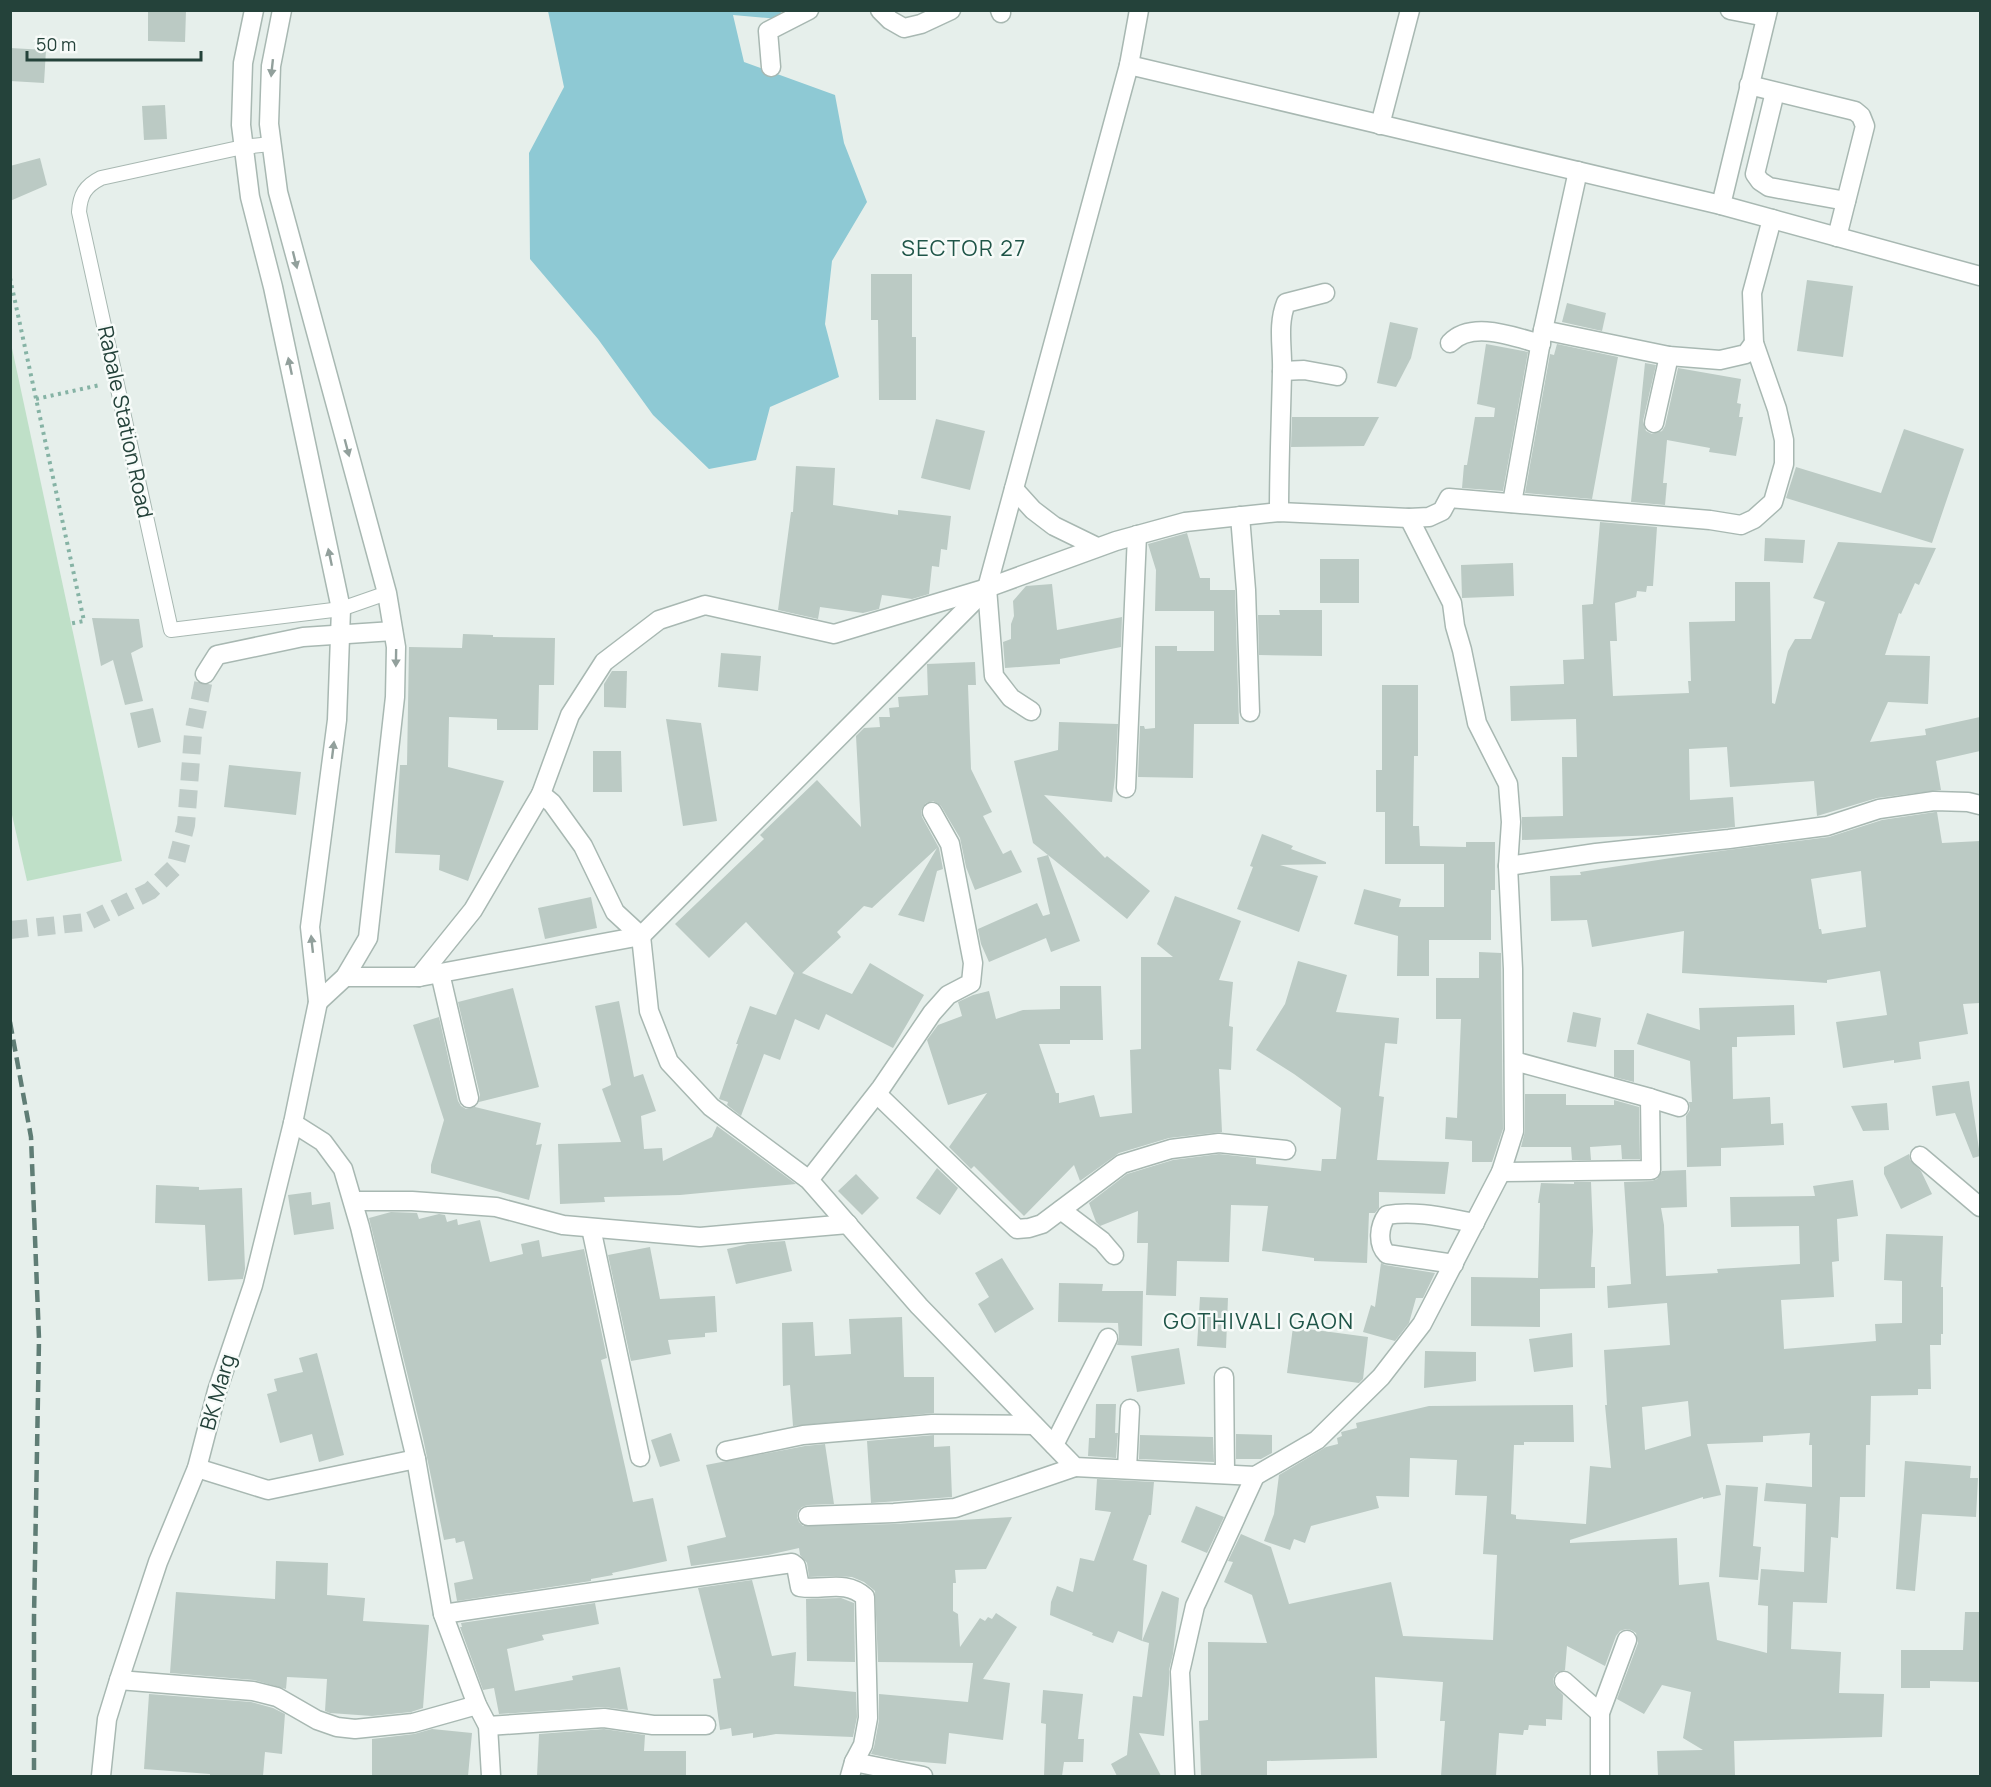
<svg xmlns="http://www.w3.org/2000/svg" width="1991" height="1787" viewBox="0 0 1991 1787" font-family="Manrope,sans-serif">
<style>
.green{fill:#bfe0c8}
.water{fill:#8ec9d4}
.building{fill:#bbcac4;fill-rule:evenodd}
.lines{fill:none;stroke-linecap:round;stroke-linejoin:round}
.tertiary-tunnel{stroke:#bfccc8;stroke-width:18;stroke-dasharray:18 9;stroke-linecap:butt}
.service-casing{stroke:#a8b8b2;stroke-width:16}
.minor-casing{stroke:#a8b8b2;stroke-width:21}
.tertiary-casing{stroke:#a8b8b2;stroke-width:21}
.path{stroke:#86b3a5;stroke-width:4;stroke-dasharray:3 4.5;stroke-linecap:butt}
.service{stroke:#fff;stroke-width:14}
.minor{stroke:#fff;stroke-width:18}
.tertiary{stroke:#fff;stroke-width:18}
.rail{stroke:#5f7d75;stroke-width:4.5;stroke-dasharray:12 6;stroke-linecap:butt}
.oneway{fill:#92a09c}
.labels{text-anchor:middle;stroke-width:5;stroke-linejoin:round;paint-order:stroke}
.street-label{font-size:21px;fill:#24423a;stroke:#f7fbf9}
.neighbourhood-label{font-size:22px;letter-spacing:1.5px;fill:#1f5548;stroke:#f7fbf9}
</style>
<rect width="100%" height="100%" fill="#e6efeb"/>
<path class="green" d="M10 339 122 861 27 881 10 806Z"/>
<path class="water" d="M548 11H781L780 19 733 15 744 62 835 95 844 143 867 202 832 261 825 324 839 377 770 407 756 460 709 469 653 415 598 339 530 259 529 153 564 87Z"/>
<g class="building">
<path d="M148 10H186L185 42 148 41Z"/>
<path d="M10 48 46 50 44 83 10 81Z"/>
<path d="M165 105 167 139 144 140 142 106Z"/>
<path d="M40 158 47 185 10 201V166Z"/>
<path d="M871 274H912V337H916V400H879L878 320H871Z"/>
<path d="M1807 280 1853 286 1843 357 1797 351Z"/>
<path d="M1567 303 1606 313 1602 331 1562 322Z"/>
<path d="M1390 322 1418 328 1411 358 1396 387 1377 383Z"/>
<path d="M1486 344 1528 352 1503 491 1462 488 1464 465H1467L1475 417H1494L1495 408 1477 404Z"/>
<path d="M1557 344 1618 357 1592 499 1525 493 1550 354 1554 355Z"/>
<path d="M1645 363 1656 365 1643 421 1646 431 1652 434 1662 431 1665 426 1678 368 1741 379 1737 403 1741 404 1739 417H1743L1736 456 1709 452 1710 448 1667 440 1663 483H1667L1665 505 1631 502Z"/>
<path d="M1292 417H1379L1364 446 1291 447Z"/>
<path d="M936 419 985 431 970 490 921 478Z"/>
<path d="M1904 429 1964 449 1932 543 1786 498 1796 467 1881 493Z"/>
<path d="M796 466 835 468 833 505 898 515V510L951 516 947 550 941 549 939 567 932 566 929 594 912 599 882 595 879 609 863 613 820 607 818 619 778 610 791 512H793Z"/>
<path d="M1600 522 1657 527 1653 586H1647L1646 592 1637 591 1636 597 1615 603 1617 641H1610L1613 696 1689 693 1688 681H1691L1689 622 1735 621V582H1770L1772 703 1775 704 1788 651 1795 639H1811L1825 602 1813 598 1838 542 1936 548 1919 585 1915 583 1901 614 1899 613 1885 655 1930 656 1928 704 1888 702 1870 742 1926 735 1925 729 1980 717V751L1936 761 1941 790 1877 798 1817 816 1814 781 1730 787 1727 747 1689 749 1690 800 1733 797 1735 827 1659 835 1522 840V817L1563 816 1562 757H1577L1576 719 1511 721 1510 686 1564 684 1563 660 1584 659 1582 605 1593 604Z"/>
<path d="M1187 533 1200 578H1210V590H1235L1239 724H1194L1193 778 1138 777 1140 726H1144L1145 729 1155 728V646H1177V651H1214V611H1155L1156 570 1148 544Z"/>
<path d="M1765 538 1805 540 1803 563 1764 561Z"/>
<rect x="1320" y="559" width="39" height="44"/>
<path d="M1513 563 1514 596 1462 598 1461 565Z"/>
<path d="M1052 584 1057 630 1122 617 1121 647 1060 659V664L1005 668 1003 642 1011 639V624L1014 616 1013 601 1026 586Z"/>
<path d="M1279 610H1322V656L1259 655 1258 615H1280Z"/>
<path d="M92 618 139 619 143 647 131 653 143 701 125 705 113 660 101 666Z"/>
<path d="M463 634 493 635V637L555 638 554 685H539L538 730H497V719L449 717 448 767 504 781 468 881 439 870 440 855 395 853 400 765H407L409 647 462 648Z"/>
<path d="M721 653 761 656 758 691 718 687Z"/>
<path d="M975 662 976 685H968L971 769 992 812 983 816 1003 854 1011 850 1022 872 975 890 966 867 960 838 941 806 933 801 926 803 921 811 922 817 939 848 943 869 937 871 924 922 898 915 937 848 872 908 864 906 837 932 841 937 802 973 852 994 870 963 924 995 893 1048 826 1014 819 1030 795 1019 780 1060 764 1054 741 1116 727 1105 728 1102 719 1099 738 1044H736L750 1006 776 1015 794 973 746 922 709 958 675 924 764 839 760 835 817 780 861 827 856 736 864 728 880 727 879 717H890L889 708 899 707 898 697 928 695 927 664Z"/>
<path d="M612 671H627L626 708 604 707V684Z"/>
<path d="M1382 685H1418V756H1414L1413 826H1419L1420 846 1466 847V842H1495V890H1491V940H1429V976H1397L1398 936 1354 924 1364 889 1401 899 1399 907H1444V864H1385V812H1376V770H1382Z"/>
<path d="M153 708 161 742 138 748 130 713Z"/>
<path d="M666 719 701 723 717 821 683 826Z"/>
<path d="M1059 722 1118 724 1115 777 1112 802 1044 795 1105 858 1107 856 1150 891 1127 919 1048 855 1080 941 1051 952 1046 938 989 962 981 944 978 929 1037 903 1043 916 1050 914 1037 858 1048 855 1033 843 1014 761 1058 750Z"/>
<path d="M593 751H621L622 792H593Z"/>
<path d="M229 765 301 772 296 815 224 807Z"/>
<path d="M1935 812H1937L1942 843 1980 841V1003L1963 1004 1968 1034 1919 1042 1921 1059 1894 1063V1060L1843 1068 1836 1022 1887 1015 1880 971 1827 980V983L1682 973 1684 931 1592 947 1587 920 1551 921 1550 876 1581 875 1580 872 1697 854 1829 837 1882 820ZM1861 871 1866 927 1822 934 1821 929H1819L1811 879Z"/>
<path d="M1262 834 1293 846 1291 849 1326 862V864L1280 865 1318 876 1299 932 1237 909 1253 867 1250 866Z"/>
<path d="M1175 896 1241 921 1219 980 1233 982 1229 1026 1233 1027 1231 1070 1219 1069 1222 1132 1169 1138 1119 1153 1080 1181 1074 1165 1024 1216 974 1166 971 1169 949 1147 987 1093 948 1105 927 1040 938 1025 962 1016 958 1002 973 995 989 991 996 1019 1023 1010 1060 1009V986H1101L1103 1040H1070V1044H1039L1056 1093H1059V1103L1094 1095 1100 1117 1132 1113 1130 1050 1141 1049V957H1173L1157 944Z"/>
<path d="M591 897 597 928 545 939 538 908Z"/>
<path d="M1479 952 1501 953 1503 1129 1492 1162H1472V1141L1445 1139 1446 1117 1457 1118 1461 1019H1436V978H1479Z"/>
<path d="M1298 961 1347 975 1336 1012 1399 1018 1397 1044 1385 1043 1379 1096 1384 1097 1377 1160 1449 1162 1445 1194 1379 1192V1208L1375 1213H1369L1367 1263 1314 1261V1258L1262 1251 1268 1206 1231 1205 1229 1262 1177 1261 1176 1296 1146 1295 1148 1243H1137L1138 1211 1100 1226 1096 1222 1089 1203 1127 1174 1173 1160 1219 1154 1256 1158V1164L1321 1171 1322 1159H1336L1341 1108 1294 1074 1256 1050 1285 1004Z"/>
<path d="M513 988 539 1087 479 1102 480 1095 458 1002Z"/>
<path d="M619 1001 634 1077 643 1074 656 1111 641 1116 644 1149 662 1148 663 1161 712 1137 717 1126 796 1184 680 1195 604 1197 605 1202 560 1204 558 1144 621 1142 602 1089 611 1085 595 1006Z"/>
<path d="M1794 1005 1795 1035 1737 1037V1047H1732L1733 1099 1770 1097 1771 1124 1783 1123 1784 1145 1721 1148V1166L1687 1167 1686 1116 1690 1110 1689 1102H1692L1690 1061 1637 1044 1647 1013 1700 1030 1699 1008Z"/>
<path d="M1573 1012 1601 1018 1596 1047 1567 1042Z"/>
<path d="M439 1017 458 1101 461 1106 466 1109 475 1107 541 1123 536 1145 542 1144 529 1200 431 1173V1165L444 1120 413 1025Z"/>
<path d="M1614 1050H1634V1082L1614 1077Z"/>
<path d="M1969 1081 1980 1156 1973 1158 1955 1113 1936 1116 1932 1086Z"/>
<path d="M1525 1094H1566V1105H1614V1100L1639 1107 1640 1159H1622L1621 1145 1590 1147 1591 1160H1572L1571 1147H1521L1525 1131Z"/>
<path d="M1887 1103 1889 1130 1863 1131 1851 1106Z"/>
<path d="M1909 1154 1910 1160 1921 1171 1932 1194 1901 1209 1884 1174V1167Z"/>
<path d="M937 1168 958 1188 940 1215 916 1198Z"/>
<path d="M1686 1170 1687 1207 1661 1208 1664 1225 1666 1276 1718 1273 1717 1269 1800 1264 1799 1226 1731 1227 1730 1197 1815 1196 1813 1186 1853 1180 1858 1216 1837 1219 1839 1261 1832 1262 1834 1297 1781 1300 1784 1349 1876 1341 1875 1324 1902 1323V1281L1884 1280 1886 1234 1943 1236 1941 1287H1943V1334H1941V1345H1930L1931 1389H1918V1395L1871 1396 1870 1445H1866L1865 1497H1840L1838 1538 1831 1537 1827 1603 1793 1602 1791 1649 1841 1652 1839 1693 1884 1694 1882 1737 1734 1741 1735 1776H1658L1657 1751 1703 1750 1683 1738 1691 1692 1662 1685 1644 1714 1617 1699 1638 1643 1636 1633 1631 1630 1626 1629 1620 1631 1616 1636 1605 1666 1567 1646 1565 1670 1556 1673 1553 1679 1554 1685 1563 1695 1562 1720 1546 1719V1726L1529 1725 1528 1730H1524L1523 1735 1499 1733 1496 1776H1441L1445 1721H1440L1443 1682 1375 1677 1377 1758 1267 1761V1775L1201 1776 1199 1721 1208 1720V1642L1267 1643 1252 1595 1224 1582 1233 1562 1228 1561 1241 1534 1271 1547 1289 1604 1391 1582 1403 1636 1493 1640 1497 1555 1483 1554 1487 1496 1455 1495 1457 1460 1410 1458 1409 1497 1376 1496 1379 1508 1311 1526 1305 1543 1294 1539 1290 1550 1264 1541 1274 1514 1279 1475 1326 1447 1338 1444 1337 1438 1342 1436 1341 1432 1357 1428 1356 1423 1429 1406 1573 1405 1574 1442H1524V1445H1514L1511 1514 1516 1515V1519L1586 1524 1590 1466 1611 1468 1605 1405H1607L1604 1350 1670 1345 1667 1303 1608 1308 1607 1286 1631 1284 1624 1182 1652 1181 1657 1179 1662 1171ZM1688 1401 1691 1436 1645 1450 1642 1407ZM1810 1433 1809 1445H1812V1487L1766 1483 1764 1501 1806 1504 1804 1572 1761 1569 1758 1605 1768 1606 1767 1653 1717 1640 1709 1582 1679 1585 1677 1538 1570 1543V1540L1703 1497V1499L1721 1495 1707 1444 1763 1442V1436Z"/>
<path d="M856 1174 879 1198 862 1215 838 1191Z"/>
<path d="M1574 1182H1591L1593 1231 1591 1267H1595V1288L1540 1289V1327L1471 1326V1277L1538 1278 1540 1203H1538L1541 1183 1574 1184Z"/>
<path d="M156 1185 199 1187V1190L242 1188 245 1269 243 1279 208 1281 205 1225 155 1223Z"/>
<path d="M311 1192 312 1205 330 1202 334 1229 294 1235 288 1195Z"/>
<path d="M391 1212 417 1213 419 1219 439 1214 445 1215 447 1222 457 1219 458 1225 480 1220 490 1262 523 1254 521 1244 539 1240 542 1257 584 1249 607 1358 601 1360 633 1502 653 1498 667 1561 612 1573 613 1575 591 1579V1581L457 1601 454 1583 473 1579 464 1541 456 1543 455 1538 444 1540 423 1438 369 1218Z"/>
<path d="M785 1241 792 1271 736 1284 727 1249 748 1244Z"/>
<path d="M650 1247 660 1299 715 1296 717 1332 705 1333V1337L668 1340 671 1354 631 1361 608 1255Z"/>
<path d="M1002 1258 1034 1309 995 1333 978 1304 989 1297 975 1273Z"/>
<path d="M1381 1263 1385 1265 1435 1273 1423 1298H1416L1409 1323 1395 1341 1363 1332 1371 1305 1375 1307Z"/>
<path d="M1059 1283 1103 1284 1102 1291H1143L1142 1346 1117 1345 1119 1338 1118 1323 1058 1322Z"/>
<path d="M1200 1297 1228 1298 1226 1348 1197 1346Z"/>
<path d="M902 1317 904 1377H934V1413L793 1426 790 1385 783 1386 782 1323 813 1322 815 1356 851 1354 849 1319Z"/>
<path d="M1293 1327 1368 1337 1363 1379 1359 1383 1287 1373Z"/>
<path d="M1572 1333 1573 1367 1534 1372 1529 1339Z"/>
<path d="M1179 1348 1185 1384 1137 1392 1131 1356Z"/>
<path d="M1425 1351 1476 1352V1381L1424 1388Z"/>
<path d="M317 1353 344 1455 319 1462 312 1434 280 1443 267 1394 277 1391 274 1379 303 1372 299 1358Z"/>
<path d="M1096 1404H1116L1115 1433H1118L1116 1458 1088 1456 1089 1438H1095Z"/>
<path d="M671 1433 680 1461 660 1467 651 1440Z"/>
<path d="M1236 1434 1272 1435V1453L1261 1459H1236Z"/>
<path d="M934 1435V1447L950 1446 952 1497 871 1503 867 1441Z"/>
<path d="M1140 1435 1213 1437 1214 1462 1139 1459Z"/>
<path d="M825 1444 834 1504 808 1505 802 1507 798 1511 797 1517 799 1522 803 1526 894 1524 1012 1517 986 1569 955 1570 956 1583H953V1611L958 1614 960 1647 980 1618 985 1621 988 1617 992 1619 996 1613 1017 1627 983 1679 1010 1683 1003 1740 949 1733 946 1764 899 1760 871 1754 874 1747 879 1720V1694L968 1702 973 1663 878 1662 875 1591 864 1582 852 1577 834 1576 809 1577 807 1563 800 1555 799 1548 768 1555 691 1566 687 1546 726 1537 706 1465 805 1446Z"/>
<path d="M1905 1461 1971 1466 1970 1478H1978L1976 1517 1922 1514 1915 1591 1896 1589Z"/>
<path d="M1097 1479 1154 1482 1151 1515H1149L1133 1560 1147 1565 1142 1641 1118 1631 1113 1643 1092 1635 1093 1633 1050 1615 1051 1602 1057 1586 1073 1592 1080 1558 1094 1561 1111 1512 1095 1510Z"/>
<path d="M1726 1485 1758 1487 1753 1546 1761 1547 1758 1580 1719 1577Z"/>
<path d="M1196 1506 1224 1517 1207 1553 1181 1542Z"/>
<path d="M276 1561 328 1563 327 1595 365 1598 363 1621 429 1625 423 1708 411 1712 372 1716 330 1713 325 1711 327 1679 287 1677 286 1689 254 1680 170 1673 176 1592 275 1599Z"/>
<path d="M752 1580 772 1656 796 1652 794 1686 856 1692 857 1717 853 1737 776 1734 753 1738V1733L732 1736 731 1728 720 1730 713 1679 721 1678 698 1588Z"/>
<path d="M1162 1591 1179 1598 1173 1654 1169 1670V1684L1164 1736 1139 1733 1161 1776H1117L1111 1764 1127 1755 1133 1696 1142 1697 1149 1643 1142 1641Z"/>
<path d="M841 1598 854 1603 855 1662 807 1661 806 1599Z"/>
<path d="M595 1603 599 1624 542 1635 544 1640 507 1649 515 1691 573 1680 572 1676 620 1667 628 1710 603 1707 499 1714 494 1688 483 1690 460 1627H462L461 1623Z"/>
<path d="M1965 1612H1980V1682L1930 1681V1688H1901V1650H1963Z"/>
<path d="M1043 1690 1083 1694 1078 1739H1084L1083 1762H1064L1062 1776H1044L1046 1724 1041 1723Z"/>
<path d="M149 1694 251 1702 273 1708 285 1714 282 1754 265 1752 263 1776H210V1774L144 1769Z"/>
<path d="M432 1729 472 1733 468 1776H372V1739L414 1734Z"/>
<path d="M604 1729 645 1735 644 1751H686V1776H537L539 1734Z"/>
</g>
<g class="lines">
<path class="tertiary-tunnel" d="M10 930 87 922 150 891 175 867 186 825 193 734 205 674"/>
<defs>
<path id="service" d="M271 144 243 147 101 178C85 186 80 195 79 212L171 630 341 609 387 593"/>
<g id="minor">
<path d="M880 10 890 20 904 28 921 24 951 10"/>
<path d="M1000 10 1001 13"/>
<path d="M1730 10 1766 17"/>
<path d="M1129 65 1139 10"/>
<path d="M771 67 768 31 809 10"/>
<path d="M1749 85 1855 111 1861 116 1865 126 1837 237"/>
<path d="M1775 92 1755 174 1760 181 1769 187 1846 201"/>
<path d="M1380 125 1410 10"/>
<path d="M1578 171 1543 330 1669 356 1720 360 1746 354 1754 343"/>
<path d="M1721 205 1768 10"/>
<path d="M1450 343C1472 320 1514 337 1541 344"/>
<path d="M1282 371 1304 370 1337 376"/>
<path d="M1654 423 1669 356"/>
<path d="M1014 489 1033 510 1054 526 1097 547"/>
<path d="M1512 503 1543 330"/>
<path d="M1279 512C1279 465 1281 419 1282 372 1283 349 1277 325 1286 303L1325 293"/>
<path d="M1240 516 1246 590 1250 712"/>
<path d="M987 588 994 676 1011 698 1031 711"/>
<path d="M1126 788 1137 535"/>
<path d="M541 794 552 803 583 846 615 912 641 936 649 1011 669 1062 711 1107 809 1180 919 1306 1075 1467 1255 1476 1317 1440 1381 1377 1422 1324 1501 1172 1514 1131 1513 969 1508 866 1511 822 1508 784 1477 723 1462 650 1455 626 1452 603 1409 518"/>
<path d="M1508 866 1596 853 1729 839 1827 826 1879 809 1934 801 1968 802 1980 805"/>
<path d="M440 973 469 1098"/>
<path d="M419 977 473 910 541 794 570 715 604 662 659 620 705 605 834 634 987 588 1116 541 1185 522 1279 512 1409 518 1429 517 1442 511 1449 498 1710 520 1741 525 1754 519 1773 502 1784 464V440L1777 409 1754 343 1752 293 1772 219"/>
<path d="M877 1094 1017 1229 1029 1228 1042 1224 1122 1164 1171 1149 1219 1143 1286 1150"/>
<path d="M1650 1098 1679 1107"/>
<path d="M293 1123 323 1142 343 1169 360 1227 416 1459 443 1614 477 1705 488 1726 491 1776"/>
<path d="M1920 1156 1980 1207"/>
<path d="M1501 1172 1651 1170 1650 1098 1514 1061"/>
<path d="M809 1180 881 1088 932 1013 948 995 971 983 973 963 950 844 932 812"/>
<path d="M353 1201H412L496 1207 563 1225 700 1237 848 1224"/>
<path d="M1061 1210 1102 1241 1114 1255"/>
<path d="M591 1228 640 1457"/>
<path d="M1454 1264 1387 1254C1377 1244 1379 1226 1387 1215 1416 1210 1446 1218 1475 1223"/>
<path d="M1224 1377 1225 1474"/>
<path d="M1054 1445 1108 1338"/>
<path d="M726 1451 803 1435 932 1424 1034 1425"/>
<path d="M197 1468 268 1490 416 1459"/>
<path d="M1127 1469 1130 1409"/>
<path d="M808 1516 894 1513 955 1508 1075 1467"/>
<path d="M443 1614 792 1563 796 1566 800 1587C824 1591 845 1579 865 1597L868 1718 863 1745 854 1762 850 1776"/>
<path d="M119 1680 253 1691 277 1697 317 1720 337 1727 355 1729 413 1723 477 1705"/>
<path d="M1564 1681 1600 1713"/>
<path d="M488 1726 604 1718 653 1725H706"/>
<path d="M854 1762 923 1776"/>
<path d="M1185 1776 1180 1672 1195 1606 1255 1476"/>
<path d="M1600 1776V1713L1627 1640"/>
</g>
<g id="tertiary">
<path d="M282 10 271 66 269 124 278 192 387 593 396 647 395 697 368 938 345 977 318 1002"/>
<path d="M205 674 217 655 303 637 393 631"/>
<path d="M345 977H419L641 936 987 588 1129 65 1721 205 1980 276"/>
<path d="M101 1776 107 1719 119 1680 158 1562 197 1468 217 1391 253 1285 293 1123 318 1002 310 927 337 720 341 609 273 287 250 197 241 125 243 63 254 10"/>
</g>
</defs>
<use href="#service" class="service-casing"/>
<use href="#minor" class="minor-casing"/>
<use href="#tertiary" class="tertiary-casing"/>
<g class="path">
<path d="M10 278 84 621 68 624"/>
<path d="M36 399 100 385"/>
</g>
<use href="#service" class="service"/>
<use href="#minor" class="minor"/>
<use href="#tertiary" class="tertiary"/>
<path class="rail" d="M10 1022 31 1137 39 1339 34 1617V1776"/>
</g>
<defs><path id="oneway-solid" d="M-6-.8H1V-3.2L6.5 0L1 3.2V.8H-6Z" transform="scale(1.5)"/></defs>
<g class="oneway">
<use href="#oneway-solid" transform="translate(272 68) rotate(96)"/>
<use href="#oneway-solid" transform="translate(295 260) rotate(76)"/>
<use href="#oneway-solid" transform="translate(290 366) rotate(-102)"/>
<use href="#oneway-solid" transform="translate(347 448) rotate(75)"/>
<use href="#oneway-solid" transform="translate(330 557) rotate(-102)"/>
<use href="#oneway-solid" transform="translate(396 658) rotate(91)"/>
<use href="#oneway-solid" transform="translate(333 750) rotate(-83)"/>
<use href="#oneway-solid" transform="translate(312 944) rotate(-96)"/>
</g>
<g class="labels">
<g class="street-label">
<text transform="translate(125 422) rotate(78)" y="7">Rabale Station Road</text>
<text transform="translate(218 1392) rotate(-74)" y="7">BK Marg</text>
</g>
<g class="neighbourhood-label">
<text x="964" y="256">SECTOR 27</text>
<text x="1259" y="1329">GOTHIVALI GAON</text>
</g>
</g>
<rect width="1991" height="1787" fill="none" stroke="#24423a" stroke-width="24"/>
<path d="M27 51v9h174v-9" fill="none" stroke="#24423a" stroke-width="3"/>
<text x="36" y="51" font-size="18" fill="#24423a" stroke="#f7fbf9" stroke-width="4.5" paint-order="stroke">50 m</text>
</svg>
